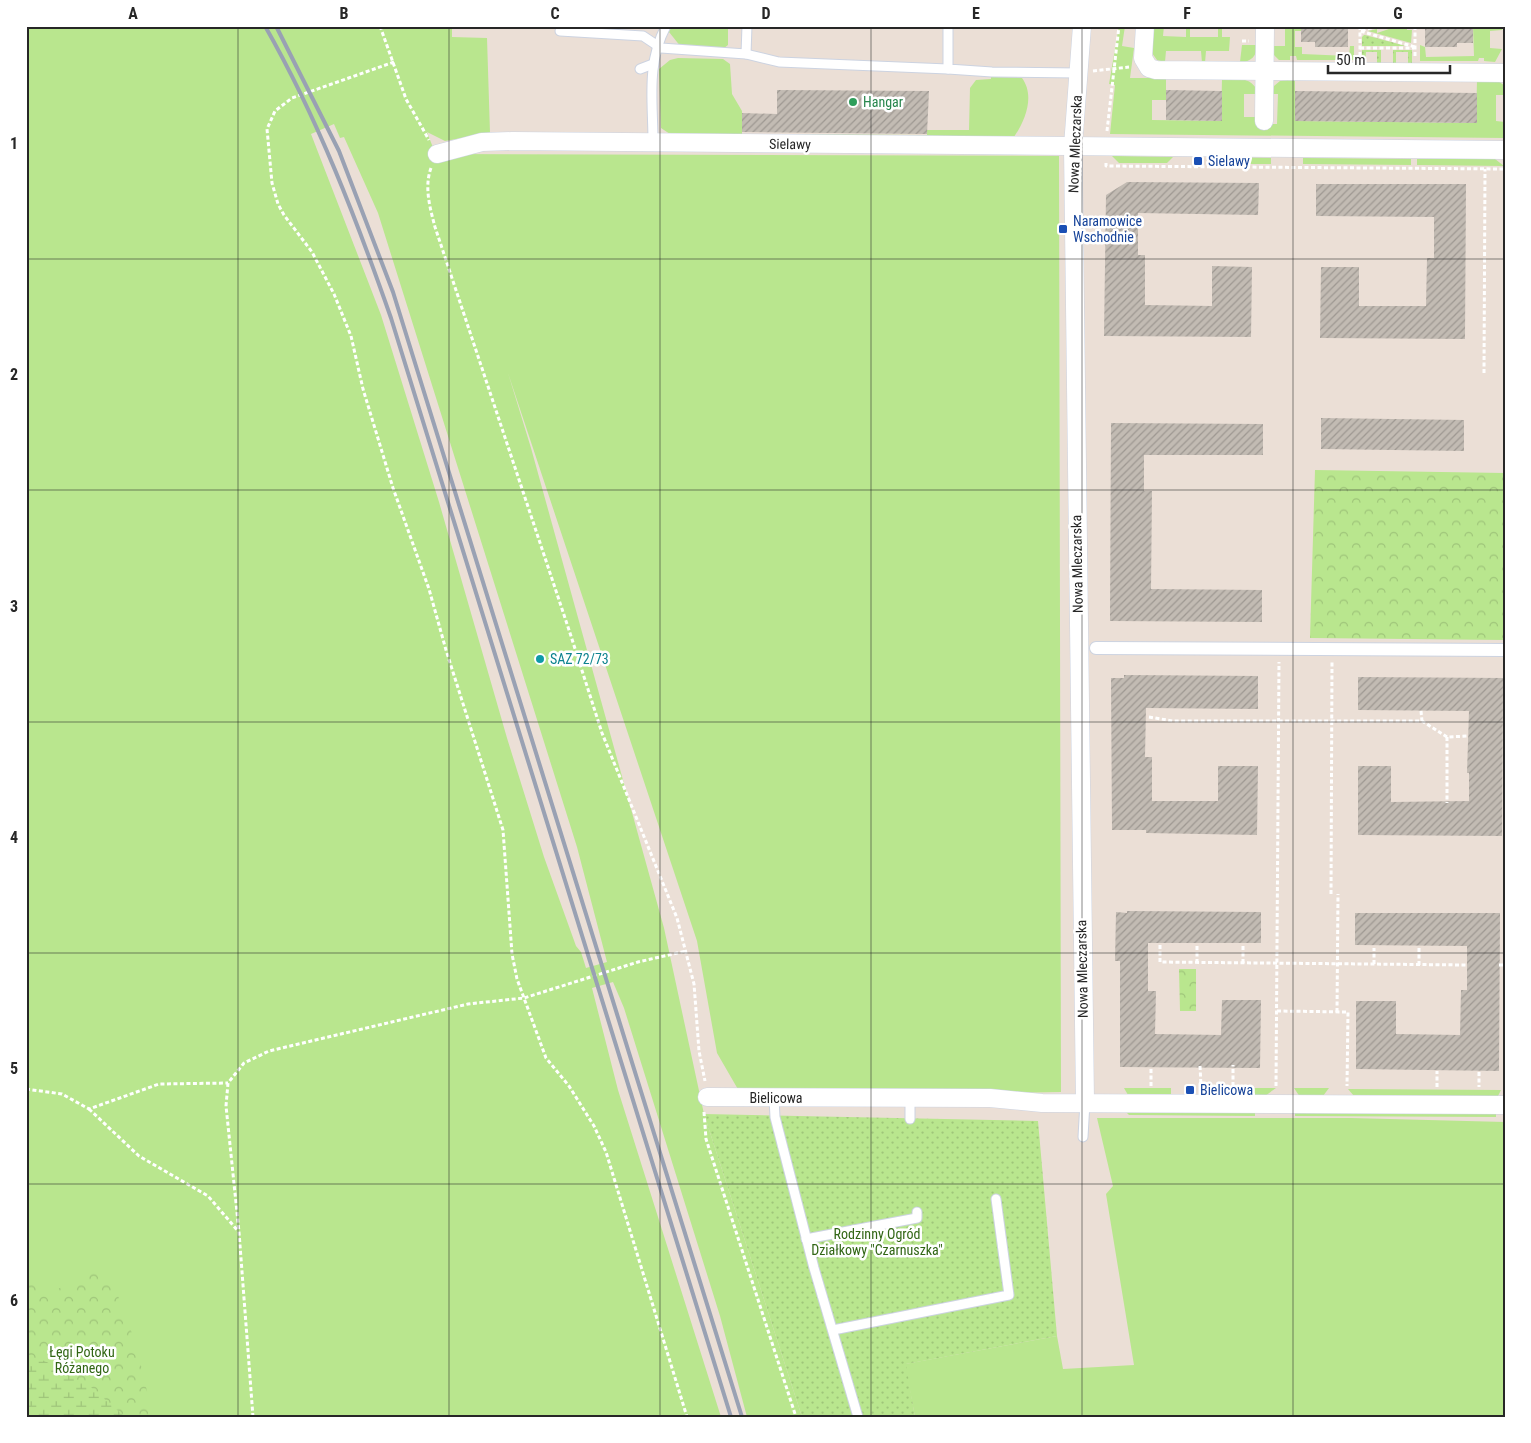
<svg xmlns="http://www.w3.org/2000/svg" width="1531" height="1443" viewBox="0 0 1531 1443" font-family="'Roboto Condensed',sans-serif">
<style>
.grass{fill:#b9e68e;fill-rule:evenodd}
.forest{fill:url(#forest-crowns)}
.wetland{fill:url(#wetland-marsh)}
.garden{fill:url(#garden-dots)}
.building{fill:url(#building-hatch)}
.lines{fill:none;stroke-linecap:round;stroke-linejoin:round}
.service-casing{stroke:#ccd3e1;stroke-width:11}
.pedestrian-casing{stroke:#ccd3e1;stroke-width:14}
.minor-casing{stroke:#ccd3e1;stroke-width:19}
.path{stroke:#fff;stroke-width:3;stroke-dasharray:4 2.5;stroke-linecap:butt}
.service{stroke:#fff;stroke-width:9}
.pedestrian{stroke:#fff;stroke-width:12}
.minor{stroke:#fff;stroke-width:18}
.rail{stroke:#99a1b3;stroke-width:4}
.grid{fill:none;stroke:#272727;stroke-width:1;stroke-opacity:0.55}
.leisure-dot{fill:#2e9e5b;stroke:#fff;stroke-width:2}
.transit-dot{fill:#1a4fb4;stroke:#fff;stroke-width:2}
.culture-dot{fill:#0f9aa8;stroke:#fff;stroke-width:2}
.labels{text-anchor:middle;stroke-width:5;stroke-linejoin:round;paint-order:stroke}
.leisure-label{font-size:14px;fill:#27864d;stroke:#fff;text-anchor:start}
.street-label{font-size:14px;fill:#272727;stroke:#fff}
.transit-label{font-size:14px;fill:#164399;stroke:#fff;text-anchor:start}
.culture-label{font-size:14px;fill:#0d838f;stroke:#fff;text-anchor:start}
.park-label{font-size:14px;fill:#316614;stroke:#fff}
.neatline{fill:none;stroke:#272727;stroke-width:2}
.grid-label{font-size:16px;text-anchor:middle;font-weight:bold;fill:#272727}
</style>
<defs>
<pattern id="forest-crowns" width="20" height="18" patternUnits="userSpaceOnUse" patternTransform="scale(1.25)"><rect width="20" height="18" fill="#b9e68e"/><path d="M2 6a3 3 0 1 1 6 0M12 15a3 3 0 1 1 6 0" fill="none" stroke="#9fc57a"/></pattern>
<pattern id="wetland-marsh" width="20" height="14" patternUnits="userSpaceOnUse" patternTransform="scale(1.25)"><rect width="20" height="14" fill="#b9e68e"/><path d="M1 5h8M5 5V1M11 12h8M15 12V8" fill="none" stroke="#9fc57a"/></pattern>
<pattern id="garden-dots" width="8" height="8" patternUnits="userSpaceOnUse" patternTransform="scale(1.25)"><rect width="8" height="8" fill="#b9e68e"/><path d="M2 2h.1M6 6h.1" fill="none" stroke="#9fc57a" stroke-width="1.8" stroke-linecap="round"/></pattern>
<pattern id="building-hatch" width="6" height="6" patternUnits="userSpaceOnUse" patternTransform="scale(1.25)"><rect width="6" height="6" fill="#c2bbb3"/><path d="M-1 1l2-2M0 6l6-6M5 7l2-2" fill="none" stroke="#9e9892"/></pattern>
</defs>
<rect width="100%" height="100%" fill="#ebdfd6"/>
<g class="grass">
<path d="M26 26H452V37L487 38 490 133 445 141 427 132 437 158V154L1059 156 1061 1092 743 1098 717 1053 697 941 508 373 531 448 664 928 704 1114 802 1417H747L720 1316 624 1008 613 982 592 988 618 1090 721 1417H125L26 1357ZM334 124 340 138 344 137 378 213 577 847 607 962 586 968 581 952 576 946 544 857 507 738 439 502 381 315 311 134Z"/>
<path d="M671 26H728V45L724 48 681 47 669 32Z"/>
<path d="M1119 26H1125L1122 46 1134 48 1130 78H1166V100H1152V120L1221 121 1222 79C1235 79 1248 76 1256 88V94H1244V117H1256L1257 124H1277L1278 94H1272L1274 86 1280 81 1295 79V121L1476 123 1477 80 1498 81 1505 86V95H1496V121L1505 122V138L1110 134 1115 85 1109 84Z"/>
<path d="M1154 26H1164L1163 36 1186 37V26H1190V37H1218V26H1222V37H1230L1229 51H1206L1205 63H1202L1201 51H1166L1165 62 1157 60 1152 53Z"/>
<path d="M1285 26 1301 27V31H1295V47H1302V54L1349 56 1350 46H1354V60H1297L1296 56H1290V60H1279L1274 55 1273 46H1285Z"/>
<path d="M1398 26H1407V30H1412L1411 43 1368 31 1377 29V33Z"/>
<path d="M1473 26H1503L1502 30 1490 31V48L1502 49 1495 62 1484 61V58H1479L1478 61H1420V45L1425 47 1426 57 1474 56Z"/>
<path d="M1242 45H1257C1257 56 1251 62 1240 62Z"/>
<path d="M678 58 723 59 730 64 732 94 742 111V134L927 135V130H969L970 88 976 80 991 79V77L1022 78C1036 97 1024 123 1012 140L670 134 661 128 659 69 670 60Z"/>
<path d="M1112 156 1173 157 1167 163H1119Z"/>
<path d="M1224 157 1271 158V164H1232Z"/>
<path d="M1303 158 1411 159V165L1303 164Z"/>
<path d="M1417 159H1495L1504 166 1417 165Z"/>
<path d="M1124 1088H1171V1095H1128Z"/>
<path d="M1211 1088H1276L1265 1096H1211Z"/>
<path d="M1294 1088H1329L1323 1096 1300 1097Z"/>
<path d="M1348 1089 1501 1090 1497 1098 1354 1096Z"/>
<path d="M1125 1111 1255 1112V1116L1129 1115Z"/>
<path d="M1295 1112H1496V1117L1295 1116Z"/>
<path d="M1097 1118H1351L1505 1122V1417H915L905 1364 1057 1336 1063 1369 1134 1365 1106 1194 1113 1186Z"/>
</g>
<g class="forest">
<path d="M1315 470 1505 473V640L1310 638Z"/>
<path d="M1179 969H1196V1011H1180Z"/>
<path d="M26 1261 47 1295 98 1267 114 1285 136 1344 153 1417H26Z"/>
</g>
<path class="wetland" d="M26 1357 45 1361 92 1388 125 1417H26Z"/>
<g class="garden">
<path d="M1364 35H1365L1406 46H1362V37Z"/>
<path d="M1362 50H1381V64L1377 63V52H1366L1365 64H1362Z"/>
<path d="M1393 50H1412V65L1408 64V52H1396V63L1393 65Z"/>
<path d="M704 1114 1038 1121 1057 1336 906 1364 915 1417H802Z"/>
</g>
<g class="building">
<path d="M1301 26H1348V47H1315V42H1301Z"/>
<path d="M1425 26H1473V43H1457V47H1425Z"/>
<path d="M777 90 929 91 927 134 742 132V113L777 114Z"/>
<path d="M1166 90 1222 91V121L1166 120Z"/>
<path d="M1295 91 1477 93V123L1295 121Z"/>
<path d="M1127 182 1259 183 1258 215 1138 213V255H1145V305L1212 306V266L1252 267 1251 337 1104 336 1106 195Z"/>
<path d="M1316 184H1466L1465 339 1320 338 1321 267H1359V306H1426L1427 258H1434V217L1316 216Z"/>
<path d="M1321 418 1464 420V451L1321 449Z"/>
<path d="M1111 423 1263 424V455H1144V491H1152L1151 589 1262 590V622L1110 621Z"/>
<path d="M1124 675 1258 676V709L1146 708 1145 757H1152V801H1218V766H1258L1257 835 1146 833V830H1112L1111 678H1124Z"/>
<path d="M1358 677 1503 678 1502 836 1358 835V766H1391V802L1469 801V773H1467L1469 711 1358 710Z"/>
<path d="M1127 911 1261 912V943H1148V991H1156L1155 1034 1221 1035 1222 1000H1261L1260 1068 1120 1067V961H1115L1116 912 1127 913Z"/>
<path d="M1355 913H1500L1499 1071 1356 1069V1001H1396V1034L1460 1035 1461 990H1467V946L1355 945Z"/>
</g>
<g class="lines">
<defs>
<g id="service">
<path d="M948 26V69L992 72 1078 73"/>
<path d="M560 31 643 36 661 48 746 54 747 26"/>
<path d="M746 54 779 62 948 69"/>
<path d="M640 69 653 64"/>
<path d="M653 142C653 101 646 64 666 26"/>
<path d="M774 1098 775 1117 814 1268 858 1417"/>
<path d="M910 1098V1119"/>
<path d="M1083 1137 1085 1102"/>
<path d="M806 1239 917 1218V1212"/>
<path d="M833 1330 1009 1295 996 1199"/>
</g>
<path id="pedestrian" d="M1096 648 1505 650"/>
<g id="minor">
<path d="M1082 26 1073 146 1085 1102"/>
<path d="M1145 26 1143 58 1149 68 1156 70 1505 73"/>
<path d="M1264 121 1265 26"/>
<path d="M437 154 482 142 512 141 1505 150"/>
<path d="M707 1097 990 1098 1042 1103 1505 1105"/>
</g>
</defs>
<use href="#service" class="service-casing"/>
<use href="#pedestrian" class="pedestrian-casing"/>
<use href="#minor" class="minor-casing"/>
<g class="path">
<path d="M380 26 406 99 429 140"/>
<path d="M1378 26 1360 31 1415 47"/>
<path d="M1415 26V56"/>
<path d="M1242 41H1249"/>
<path d="M1360 48H1414"/>
<path d="M1360 56V26"/>
<path d="M394 62 292 98 275 111 267 129 272 183 278 204 284 215 312 252 334 294 351 336 363 389 393 488 429 589 446 650 503 830 512 954 517 979 546 1058 569 1086 594 1126 606 1152 687 1417"/>
<path d="M1093 71 1129 67"/>
<path d="M1107 131 1119 26"/>
<path d="M1106 163V166L1505 169"/>
<path d="M431 168C424 187 430 208 435 227L570 633 602 733 677 918 694 984 699 1051 705 1081"/>
<path d="M1484 373 1485 169"/>
<path d="M1421 711 1422 721"/>
<path d="M1149 717 1173 721H1422L1447 737 1469 736"/>
<path d="M1503 736H1505"/>
<path d="M1447 737V803"/>
<path d="M1331 894 1332 662"/>
<path d="M1160 945V962L1467 965"/>
<path d="M1197 963V945"/>
<path d="M1243 963V945"/>
<path d="M1374 964V948"/>
<path d="M1419 965V947"/>
<path d="M1499 965H1505"/>
<path d="M1277 1011 1348 1012 1347 1086"/>
<path d="M1337 1012 1338 894"/>
<path d="M1200 1066 1201 1086"/>
<path d="M1479 1072V1087"/>
<path d="M1151 1086V1067"/>
<path d="M1233 1086V1065"/>
<path d="M1276 1086 1279 662"/>
<path d="M1437 1087V1071"/>
<path d="M26 1089 62 1094 89 1109 159 1084 228 1083"/>
<path d="M89 1109 139 1156 208 1196 238 1231"/>
<path d="M704 1112 706 1139 796 1417"/>
<path d="M253 1417 239 1232 226 1106 228 1083 244 1063 269 1051 468 1004 524 998 638 962 686 951"/>
</g>
<use href="#service" class="service"/>
<use href="#pedestrian" class="pedestrian"/>
<use href="#minor" class="minor"/>
<g class="rail">
<path d="M265 26C318 119 356 218 391 318L731 1417"/>
<path d="M276 26 339 151 393 292 742 1417"/>
</g>
</g>
<path class="grid" d="M238 26V1417M449 26V1417M660 26V1417M871 26V1417M1082 26V1417M1293 26V1417M26 259H1505M26 490H1505M26 722H1505M26 953H1505M26 1184H1505"/>
<circle class="leisure-dot" cx="853" cy="102" r="5"/>
<g class="transit-dot">
<rect x="1193" y="156" width="10" height="10" rx="2.5"/>
<rect x="1058" y="224" width="10" height="10" rx="2.5"/>
<rect x="1185" y="1085" width="10" height="10" rx="2.5"/>
</g>
<circle class="culture-dot" cx="540" cy="659" r="5"/>
<g class="labels">
<g class="leisure-label">
<text x="863" y="107">Hangar</text>
</g>
<g class="street-label">
<text transform="translate(790 144) rotate(1)" y="5">Sielawy</text>
<text transform="translate(1075 144) rotate(-88)" y="5">Nowa Mleczarska</text>
<text transform="translate(1077 564) rotate(-91)" y="5">Nowa Mleczarska</text>
<text transform="translate(1082 969) rotate(-91)" y="5">Nowa Mleczarska</text>
<text x="776" y="1103">Bielicowa</text>
</g>
<g class="transit-label">
<text x="1208" y="166">Sielawy</text>
<text x="1073" y="226">Naramowice<tspan x="1073" dy="16">Wschodnie</tspan></text>
<text x="1200" y="1095">Bielicowa</text>
</g>
<g class="culture-label">
<text x="550" y="664">SAZ 72/73</text>
</g>
<g class="park-label">
<text x="877" y="1239">Rodzinny Ogród<tspan x="877" dy="16">Działkowy "Czarnuszka"</tspan></text>
<text x="82" y="1357">Łęgi Potoku<tspan x="82" dy="16">Różanego</tspan></text>
</g>
</g>
<rect width="1531" height="1443" fill="none" stroke="#ffffff" stroke-width="55"/>
<path d="M1328 65v8h122v-8" fill="none" stroke="#272727" stroke-width="2.5"/>
<text x="1336" y="65" font-size="15" fill="#272727" stroke="#ffffff" stroke-width="4" paint-order="stroke">50 m</text>
<rect x="28" y="28" width="1476" height="1388" class="neatline"/>
<g class="grid-label">
<text x="133" y="19">A</text>
<text x="344" y="19">B</text>
<text x="555" y="19">C</text>
<text x="766" y="19">D</text>
<text x="976" y="19">E</text>
<text x="1187" y="19">F</text>
<text x="1398" y="19">G</text>
<text x="14" y="149">1</text>
<text x="14" y="380">2</text>
<text x="14" y="612">3</text>
<text x="14" y="843">4</text>
<text x="14" y="1074">5</text>
<text x="14" y="1306">6</text>
</g>
</svg>
